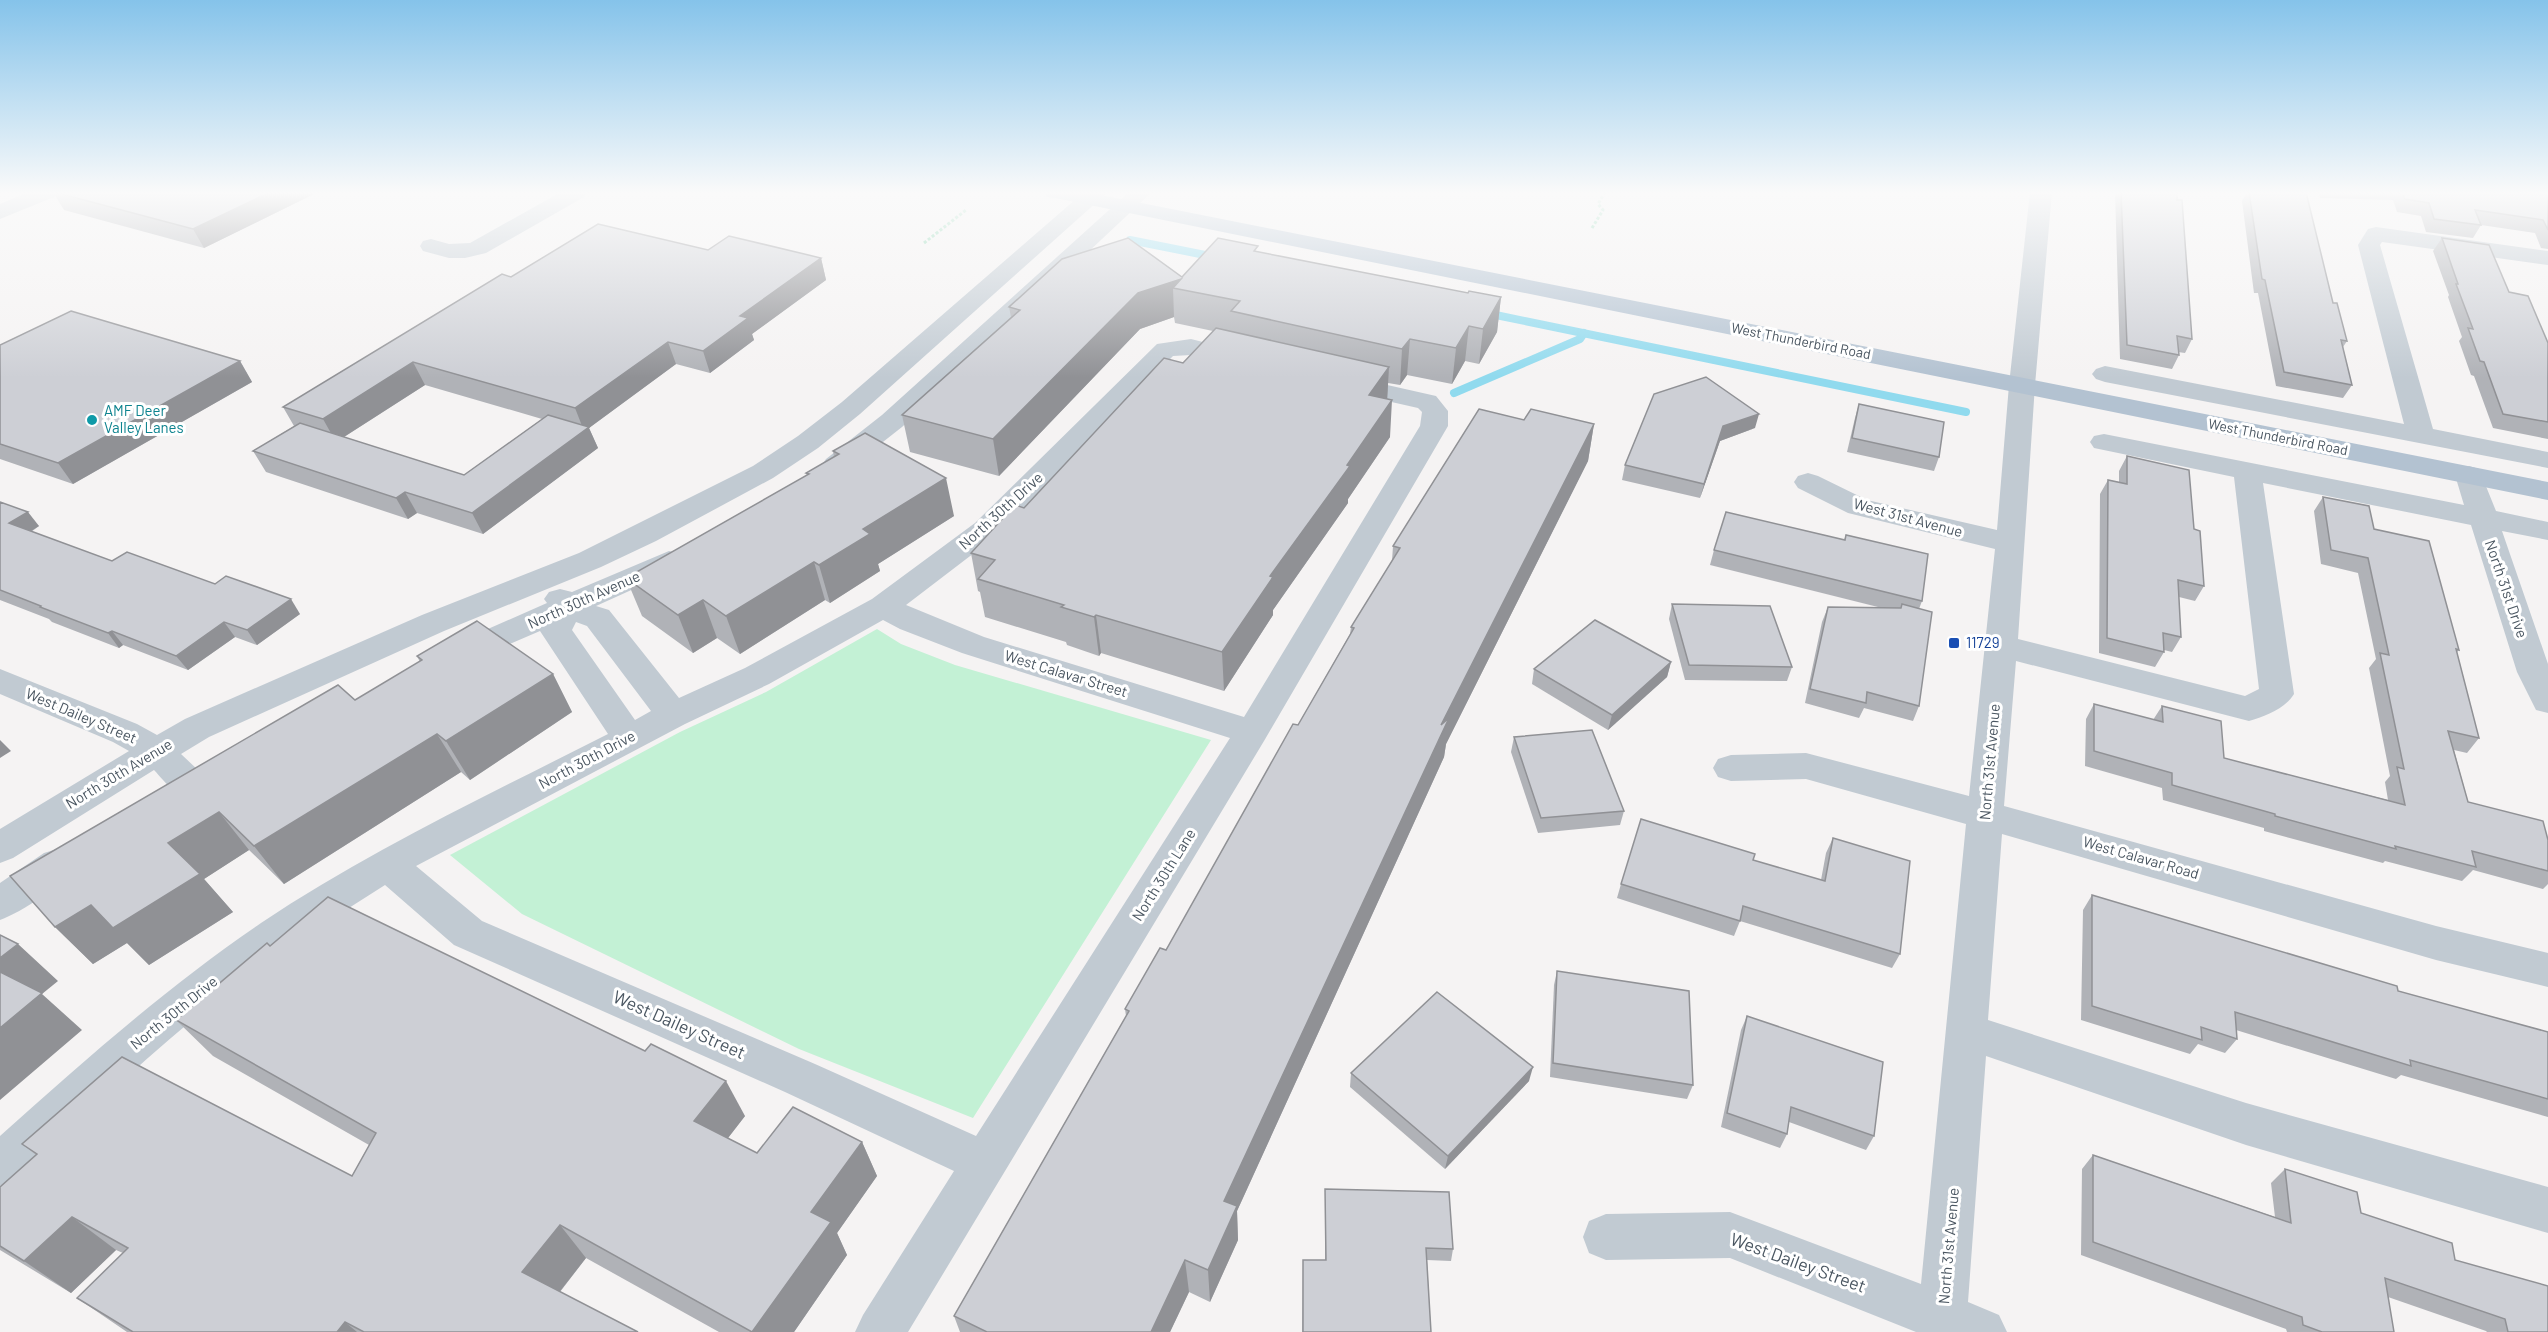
<svg xmlns="http://www.w3.org/2000/svg" width="2548" height="1332" viewBox="0 0 2548 1332" font-family="Barlow,sans-serif">
<style>
.green{fill:#c3f1d5}
.lines{fill:none;stroke-linecap:round;stroke-linejoin:round}
.stream{stroke:#90daee;stroke-width:8}
.path{stroke:#7ad0a6;stroke-width:3;stroke-dasharray:3 2;stroke-linecap:butt}
.minor{fill:#c1cad2;fill-rule:evenodd}
.major{fill:#b3c2d1;fill-rule:evenodd}
.wall{fill:#b0b2b7;fill-rule:evenodd}
.shaded-wall{fill:#909195}
.building{fill:#cdcfd5;stroke:#909195;stroke-width:1.5}
.culture-dot{fill:#0f9aa8;stroke:#fff;stroke-width:2}
.transit-dot{fill:#1a4fb4;stroke:#fff;stroke-width:2}
.labels{text-anchor:middle;stroke-width:6;stroke-linejoin:round;paint-order:stroke}
.far-street-label{font-size:14px;fill:#4a5661;stroke:#fff}
.culture-label{font-size:15px;fill:#0d838f;stroke:#fff;text-anchor:start}
.street-label{font-size:15px;fill:#4a5661;stroke:#fff}
.transit-label{font-size:15px;fill:#164399;stroke:#fff;text-anchor:start}
.near-street-label{font-size:18px;fill:#4a5661;stroke:#fff}
</style>
<rect width="100%" height="100%" fill="#f5f3f3"/>
<path class="green" d="M877 629 901 644 955 665 1211 740 973 1118 799 1049 522 914 450 855 680 732 766 692Z"/>
<g class="lines">
<g class="stream">
<path d="M1130 240 1215 257"/>
<path d="M1486 313 1966 412"/>
<path d="M1454 393 1580 339 1584 333"/>
</g>
<g class="path">
<path d="M1592 228 1603 210 1598 204 1605 192"/>
<path d="M924 243 966 210"/>
</g>
<g class="minor">
<path d="M28 192H57L54 197 0 219V204Z"/>
<path d="M561 192H587L584 197 486 253 465 258H449L423 251 420 246 423 241 431 239 449 244 470 243Z"/>
<path d="M1084 192H1108L860 414 818 448 773 478 656 541 601 567 444 631 209 737 181 754 199 771 204 781 199 791C175 798 169 786 154 770L13 858 0 863V829L129 751 113 742 0 694V669L137 724 157 735 185 719 422 615 579 553 753 466 798 436 842 402Z"/>
<path d="M1129 192H1152L902 427 846 471 836 473 826 471 822 465 826 459 882 415Z"/>
<path d="M2030 192H2052L2035 385 2018 639 2245 696 2259 689 2234 477 2094 448 2090 442 2094 436 2104 434 2464 505 2455 475 2459 469 2469 466 2479 469 2496 511 2548 522V540L2502 531 2548 664V713L2536 710 2517 672 2471 525 2263 483 2294 694C2285 709 2265 716 2249 721L2016 661 2004 806 2436 926 2548 953V987L2436 960 2002 834 1988 1020 2246 1103 2548 1187V1233L2246 1145 1986 1056 1968 1302 1999 1315 2007 1332H1916L1730 1258 1606 1260 1589 1253 1583 1237 1589 1221 1606 1214 1730 1212 1921 1284 1966 824 1806 779 1731 781 1718 777 1713 768 1718 759 1731 755 1806 753 1969 796 1995 549 1848 513 1798 488 1794 482 1798 476 1808 473 1818 476 1867 500 1997 530 2009 385Z"/>
<path d="M2376 227 2548 251V265L2382 242 2380 245 2433 429 2548 452V468L2105 382 2096 379 2092 374 2096 369 2105 366 2404 424 2358 245 2368 229Z"/>
<path d="M1191 339 1250 354 1254 359 1250 364 1241 367 1191 355 1173 356 995 537 906 605 984 637 1244 717 1420 426 1422 412 1418 408 1334 389 1330 383 1334 377 1343 375 1436 396 1448 411V426L1264 741 908 1332H855L863 1315 954 1171 785 1092 454 945 385 885C319 927 252 970 191 1021 131 1071 74 1126 16 1180L0 1186V1136C84 1061 168 986 261 923 370 850 490 794 608 734L540 631 459 666 447 663 443 655 447 647 547 603 544 599 549 592 560 589 572 592 669 551 680 554 684 561 680 568 596 606 609 610 679 698 745 668 872 599 975 523 1157 344ZM883 620 900 629 962 653 1230 738 976 1136 815 1064 482 921 416 866 685 724 769 684ZM576 622 587 626 651 711 635 720 572 630Z"/>
<path d="M57 849 70 853 76 864C65 884 22 912 0 920V883L44 853Z"/>
</g>
<path class="major" d="M1044 192H1086L2548 482V500L1055 198 1047 197Z"/>
</g>
<g class="wall">
<path d="M53 192H318L204 248 64 210Z"/>
<path d="M2115 192H2177L2192 339 2185 353 2178 352 2179 355 2172 369 2120 359Z"/>
<path d="M2247 192H2306L2333 303 2347 341 2343 347 2352 385 2343 398 2276 386 2258 293H2254L2242 201Z"/>
<path d="M2319 192H2548V249L2541 248 2535 233 2481 225 2473 238 2426 232 2421 216 2397 212 2393 200 2320 198Z"/>
<path d="M2442 238 2509 292 2548 343V439L2493 428 2474 376 2471 375 2459 341 2462 337 2448 297 2449 295 2433 251Z"/>
<path d="M708 250 821 258 826 280 752 334 754 340 710 373 676 364 589 428 598 448 483 534 417 513 408 519 266 472 253 451 294 426 283 407 511 277ZM425 385 542 419 464 475 344 437Z"/>
<path d="M1258 252 1468 293 1501 297 1497 332 1479 364 1465 361 1452 384 1407 375 1400 385 1388 383 1387 399 1390 437 1348 499V503L1273 610V615L1224 691 1101 653 1099 656 1067 645 1066 642 985 617 980 592 978 591 971 553 1024 508 1183 363 1213 331 1175 323 1174 317 1140 329 999 476 910 452 902 415 1011 317 1009 307 1182 277Z"/>
<path d="M0 345 240 361 252 382 73 484 0 459Z"/>
<path d="M1859 404 1939 457 1934 471 1847 452 1855 418Z"/>
<path d="M1524 420 1594 424 1588 461 1446 744 1444 757 1237 1211 1238 1240 1210 1302 1189 1292 1170 1332H960L954 1316 1126 1016 1125 1009 1166 950 1298 725 1350 634 1351 627 1392 561 1393 546Z"/>
<path d="M1755 428 1720 441 1700 498 1622 480 1625 465Z"/>
<path d="M833 451 954 516 878 564 880 571 830 603 825 600 740 654 717 638 693 653 642 616 626 578 807 475 806 473 834 457Z"/>
<path d="M2127 456 2194 529 2204 586 2195 601 2179 597 2181 637 2172 652 2164 650V652L2155 667 2099 653 2100 494 2108 480 2119 482V471Z"/>
<path d="M2323 497 2374 529 2459 650 2457 652 2479 738 2467 753 2454 750 2468 802 2548 840V884L2543 889 2473 870 2462 881 2385 861 2383 863 2264 831V828L2163 800 2162 788 2085 766 2086 719 2094 704 2153 720 2162 706 2224 758 2388 800 2385 782 2390 776 2369 668 2376 659 2358 573 2321 564 2314 511Z"/>
<path d="M0 502 39 526 31 532 112 561 300 614 257 645 235 637 188 670 123 645 119 648 52 622 49 619 0 600Z"/>
<path d="M1846 535 1922 601 1919 609V706L1913 721 1864 708 1859 718 1805 703 1822 622 1828 607 1882 608 1710 565 1714 550 1844 540Z"/>
<path d="M1672 604 1792 667 1787 681 1685 680 1669 619Z"/>
<path d="M417 656 553 674 572 712 470 780 461 772 284 884 249 850 204 879 233 912 149 965 127 943 93 964 55 927 355 700 420 662Z"/>
<path d="M1671 662 1667 677 1608 730 1532 684 1534 669Z"/>
<path d="M1514 737 1624 811 1620 825 1538 833 1511 752Z"/>
<path d="M1833 838 1900 954 1892 968 1740 921 1734 936 1617 898 1621 884 1753 860 1821 880 1826 853Z"/>
<path d="M2092 895 2398 991 2548 1032V1117L2401 1075 2396 1079 2236 1030 2237 1039 2225 1053 2198 1044 2190 1054 2081 1020 2083 910Z"/>
<path d="M270 946 745 1116 728 1138 757 1153 862 1142 877 1176 837 1233 847 1255 794 1332H719L586 1258 560 1292 638 1332H127L77 1298 123 1253 116 1250 71 1293 0 1250V1187L36 1155 22 1144 352 1176 369 1145 213 1056 176 1020Z"/>
<path d="M1557 971 1693 1085 1687 1099 1550 1077 1554 985Z"/>
<path d="M1747 1016 1874 1136 1866 1150 1789 1122 1787 1134 1780 1148 1721 1127 1741 1030Z"/>
<path d="M1351 1073 1529 1081 1445 1169 1350 1087Z"/>
<path d="M2093 1155 2275 1217 2271 1183 2285 1169 2361 1213 2455 1260 2548 1332H2487L2486 1331 2388 1297 2394 1332H2287L2286 1329 2081 1255 2082 1169Z"/>
<path d="M1325 1189 1453 1249 1451 1261 1427 1260 1431 1332H1302L1303 1260H1325Z"/>
</g>
<g class="shaded-wall">
<path d="M270 192H318L204 248 193 229Z"/>
<path d="M821 258 826 280 752 334 754 340 710 373 703 351 740 316Z"/>
<path d="M1181 279 1173 288 1174 317 1140 329 999 476 993 439 1138 293Z"/>
<path d="M1501 297 1497 332 1479 364 1483 329Z"/>
<path d="M1469 326 1465 361 1452 384 1456 348Z"/>
<path d="M1410 339 1407 375 1400 385 1402 349Z"/>
<path d="M668 342 676 364 589 428 598 448 483 534 472 513 584 431 575 408Z"/>
<path d="M240 361 252 382 73 484 58 463Z"/>
<path d="M413 362 425 385 336 442 323 419Z"/>
<path d="M1389 367 1387 403 1369 395Z"/>
<path d="M1392 400 1390 437 1348 499V503L1273 610V615L1224 691 1222 652 1270 576Z"/>
<path d="M1759 414 1755 428 1720 441 1700 498 1704 484 1723 426Z"/>
<path d="M1594 424 1588 461 1446 744 1444 757 1237 1211 1238 1240 1210 1302 1208 1270 1224 1201 1441 725Z"/>
<path d="M946 478 954 516 878 564 880 571 830 603 819 565 863 529Z"/>
<path d="M405 492 417 513 408 519 396 498Z"/>
<path d="M28 512 39 526 20 538 9 523Z"/>
<path d="M814 562 825 600 740 654 726 616Z"/>
<path d="M291 599 300 614 257 645 247 630Z"/>
<path d="M703 600 717 638 693 653 678 615Z"/>
<path d="M1096 615 1101 653 1099 656 1094 617Z"/>
<path d="M224 622 235 637 188 670 176 656Z"/>
<path d="M112 631 123 645 119 648 108 633Z"/>
<path d="M1671 662 1667 677 1608 730 1612 715Z"/>
<path d="M553 674 572 712 470 780 446 741Z"/>
<path d="M437 734 461 772 284 884 254 846Z"/>
<path d="M0 740 11 751 0 758Z"/>
<path d="M219 812 249 850 204 879 233 912 149 965 127 943 93 964 55 927 91 905 168 843Z"/>
<path d="M18 944 58 981 42 994 82 1030 0 1100V958Z"/>
<path d="M1533 1067 1529 1081 1445 1169 1448 1156Z"/>
<path d="M726 1081 745 1116 714 1156 694 1121Z"/>
<path d="M862 1142 877 1176 837 1233 847 1255 794 1332H752L811 1212Z"/>
<path d="M72 1217 116 1250 71 1293 24 1261Z"/>
<path d="M560 1225 586 1258 550 1304 522 1272Z"/>
<path d="M1185 1260 1189 1292 1170 1332H1151Z"/>
<path d="M345 1322 357 1332H337Z"/>
</g>
<g class="building">
<path d="M54 192H270L193 229Z"/>
<path d="M2121 192H2177V200H2182L2192 339 2177 336 2179 355 2127 345Z"/>
<path d="M2249 192H2306L2333 303H2337L2347 341 2341 340 2352 385 2284 372 2265 280 2262 279Z"/>
<path d="M2402 192H2548V230L2543 220 2475 210 2481 225 2434 219 2429 203 2405 199Z"/>
<path d="M598 224 708 250 729 236 821 258 740 316 748 318 703 351 668 342 575 408 413 362 323 419 283 407 502 274 511 277Z"/>
<path d="M1128 238 1182 277 1218 238 1258 246 1254 251 1468 293 1469 291 1501 297 1483 329 1469 326 1456 348 1410 339 1402 349 1231 311 1240 301 1173 288 1181 279 1138 293 993 439 902 415 1020 310 1009 307 1062 259Z"/>
<path d="M2442 238 2489 245 2509 292 2528 296 2548 343V422L2503 414 2484 362 2480 361 2468 328 2473 329 2456 284H2458Z"/>
<path d="M71 311 240 361 58 463 0 444V345Z"/>
<path d="M1216 328 1389 367 1369 395 1392 400 1347 465 1350 466 1270 576 1273 577 1222 652 1096 615 1094 617 1061 607 1064 605 978 579 995 560 971 553 1015 505 1024 508 1164 358 1183 363Z"/>
<path d="M1706 377 1759 414 1723 426 1704 484 1625 465 1654 394Z"/>
<path d="M1859 404 1944 422 1939 457 1852 438Z"/>
<path d="M1479 409 1524 420 1531 409 1594 424 1441 725 1449 718 1224 1201 1237 1206 1208 1270 1185 1260 1151 1332H987L954 1316 1129 1011 1125 1009 1160 948 1166 950 1293 724 1298 725 1354 628 1351 627 1400 548 1393 546Z"/>
<path d="M548 415 589 427 472 513 405 492 396 498 253 451 300 423 464 475Z"/>
<path d="M865 433 946 478 863 529 870 534 819 565 814 562 726 616 703 600 678 615 626 578 809 474 806 473 839 454 833 451Z"/>
<path d="M2127 456 2189 470 2194 529 2200 531 2204 586 2178 580 2181 637 2163 633 2164 652 2107 638 2108 480 2127 484Z"/>
<path d="M2323 497 2369 506 2374 529 2429 541 2459 650 2456 649 2479 738 2448 731 2468 802 2543 821 2548 840V871L2472 851 2476 867 2395 846 2396 849 2275 816V814L2172 785V773L2094 751V704L2163 722 2162 706 2221 721 2224 758 2405 805 2397 767 2404 769 2380 653 2389 655 2368 558 2331 550Z"/>
<path d="M0 502 28 512 9 523 112 561 127 552 215 584 226 576 291 599 247 630 224 622 176 656 112 631 108 633 40 607 41 606 0 590Z"/>
<path d="M1726 512 1845 540 1846 535 1928 554 1922 601 1714 550Z"/>
<path d="M1672 604 1770 606 1792 667 1689 665Z"/>
<path d="M1902 604 1932 612 1919 706 1867 692 1866 703 1810 689 1828 607 1901 608Z"/>
<path d="M1595 620 1671 662 1612 715 1534 669Z"/>
<path d="M477 621 553 674 446 741 437 734 254 846 219 812 168 843 200 874 113 928 91 905 55 927 10 876 338 685 355 700 422 660 417 656Z"/>
<path d="M1592 730 1624 811 1541 818 1514 737Z"/>
<path d="M1641 819 1755 854 1753 860 1825 881 1833 838 1910 861 1900 954 1743 906 1740 921 1621 884Z"/>
<path d="M2092 895 2397 986 2398 991 2548 1032V1099L2410 1060 2411 1066 2235 1012 2237 1039 2201 1027 2202 1040 2092 1006Z"/>
<path d="M328 897 645 1051 651 1044 726 1081 694 1121 757 1153 793 1107 862 1142 811 1212 831 1222 752 1332 560 1225 522 1272 638 1332H364L345 1322 337 1332H133L77 1298 128 1248 72 1217 24 1261 0 1246V1187L37 1154 22 1144 122 1057 352 1176 376 1133 176 1020 267 943 270 946Z"/>
<path d="M0 935 18 944 0 958Z"/>
<path d="M1557 971 1689 991 1693 1085 1553 1063Z"/>
<path d="M0 972 42 993 0 1028Z"/>
<path d="M1437 992 1533 1067 1448 1156 1351 1073Z"/>
<path d="M1747 1016 1883 1062 1874 1136 1791 1107 1787 1134 1727 1113Z"/>
<path d="M2093 1155 2291 1223 2285 1169 2357 1192 2361 1213 2452 1243 2455 1260 2548 1286V1332H2508L2505 1319 2385 1278 2394 1332H2322L2303 1325 2302 1317 2093 1242Z"/>
<path d="M1325 1189 1449 1192 1453 1249 1426 1248 1431 1332H1303V1260H1326Z"/>
</g>
<linearGradient id="sky" x2="0" y2="1"><stop stop-color="#85c3ea"/><stop offset="0.51" stop-color="#fafafa"/><stop offset="1" stop-color="#fafafa" stop-opacity="0"/></linearGradient>
<rect width="2548" height="378" fill="url(#sky)"/>
<circle class="culture-dot" cx="92" cy="420" r="6"/>
<rect class="transit-dot" x="1948" y="637" width="12" height="12" rx="3"/>
<g class="labels">
<g class="far-street-label">
<text transform="translate(1801 341) rotate(11)" y="5">West Thunderbird Road</text>
<text transform="translate(2278 437) rotate(11)" y="5">West Thunderbird Road</text>
</g>
<g class="culture-label">
<text x="104" y="416">AMF Deer<tspan x="104" dy="17">Valley Lanes</tspan></text>
</g>
<g class="street-label">
<text transform="translate(1001 511) rotate(-42)" y="5">North 30th Drive</text>
<text transform="translate(1908 518) rotate(15)" y="5">West 31st Avenue</text>
<text transform="translate(2506 589) rotate(71)" y="5">North 31st Drive</text>
<text transform="translate(584 600) rotate(-24)" y="5">North 30th Avenue</text>
<text transform="translate(1066 674) rotate(17)" y="5">West Calavar Street</text>
<text transform="translate(81 716) rotate(23)" y="5">West Dailey Street</text>
<text transform="translate(587 760) rotate(-28)" y="5">North 30th Drive</text>
<text transform="translate(1990 762) rotate(-85)" y="5">North 31st Avenue</text>
<text transform="translate(119 774) rotate(-31)" y="5">North 30th Avenue</text>
<text transform="translate(2141 858) rotate(16)" y="5">West Calavar Road</text>
<text transform="translate(1164 875) rotate(-58)" y="5">North 30th Lane</text>
<text transform="translate(174 1013) rotate(-39)" y="5">North 30th Drive</text>
<text transform="translate(1949 1246) rotate(-85)" y="5">North 31st Avenue</text>
</g>
<g class="transit-label">
<text x="1966" y="648">11729</text>
</g>
<g class="near-street-label">
<text transform="translate(679 1025) rotate(24)" y="6">West Dailey Street</text>
<text transform="translate(1798 1263) rotate(20)" y="6">West Dailey Street</text>
</g>
</g>
</svg>
